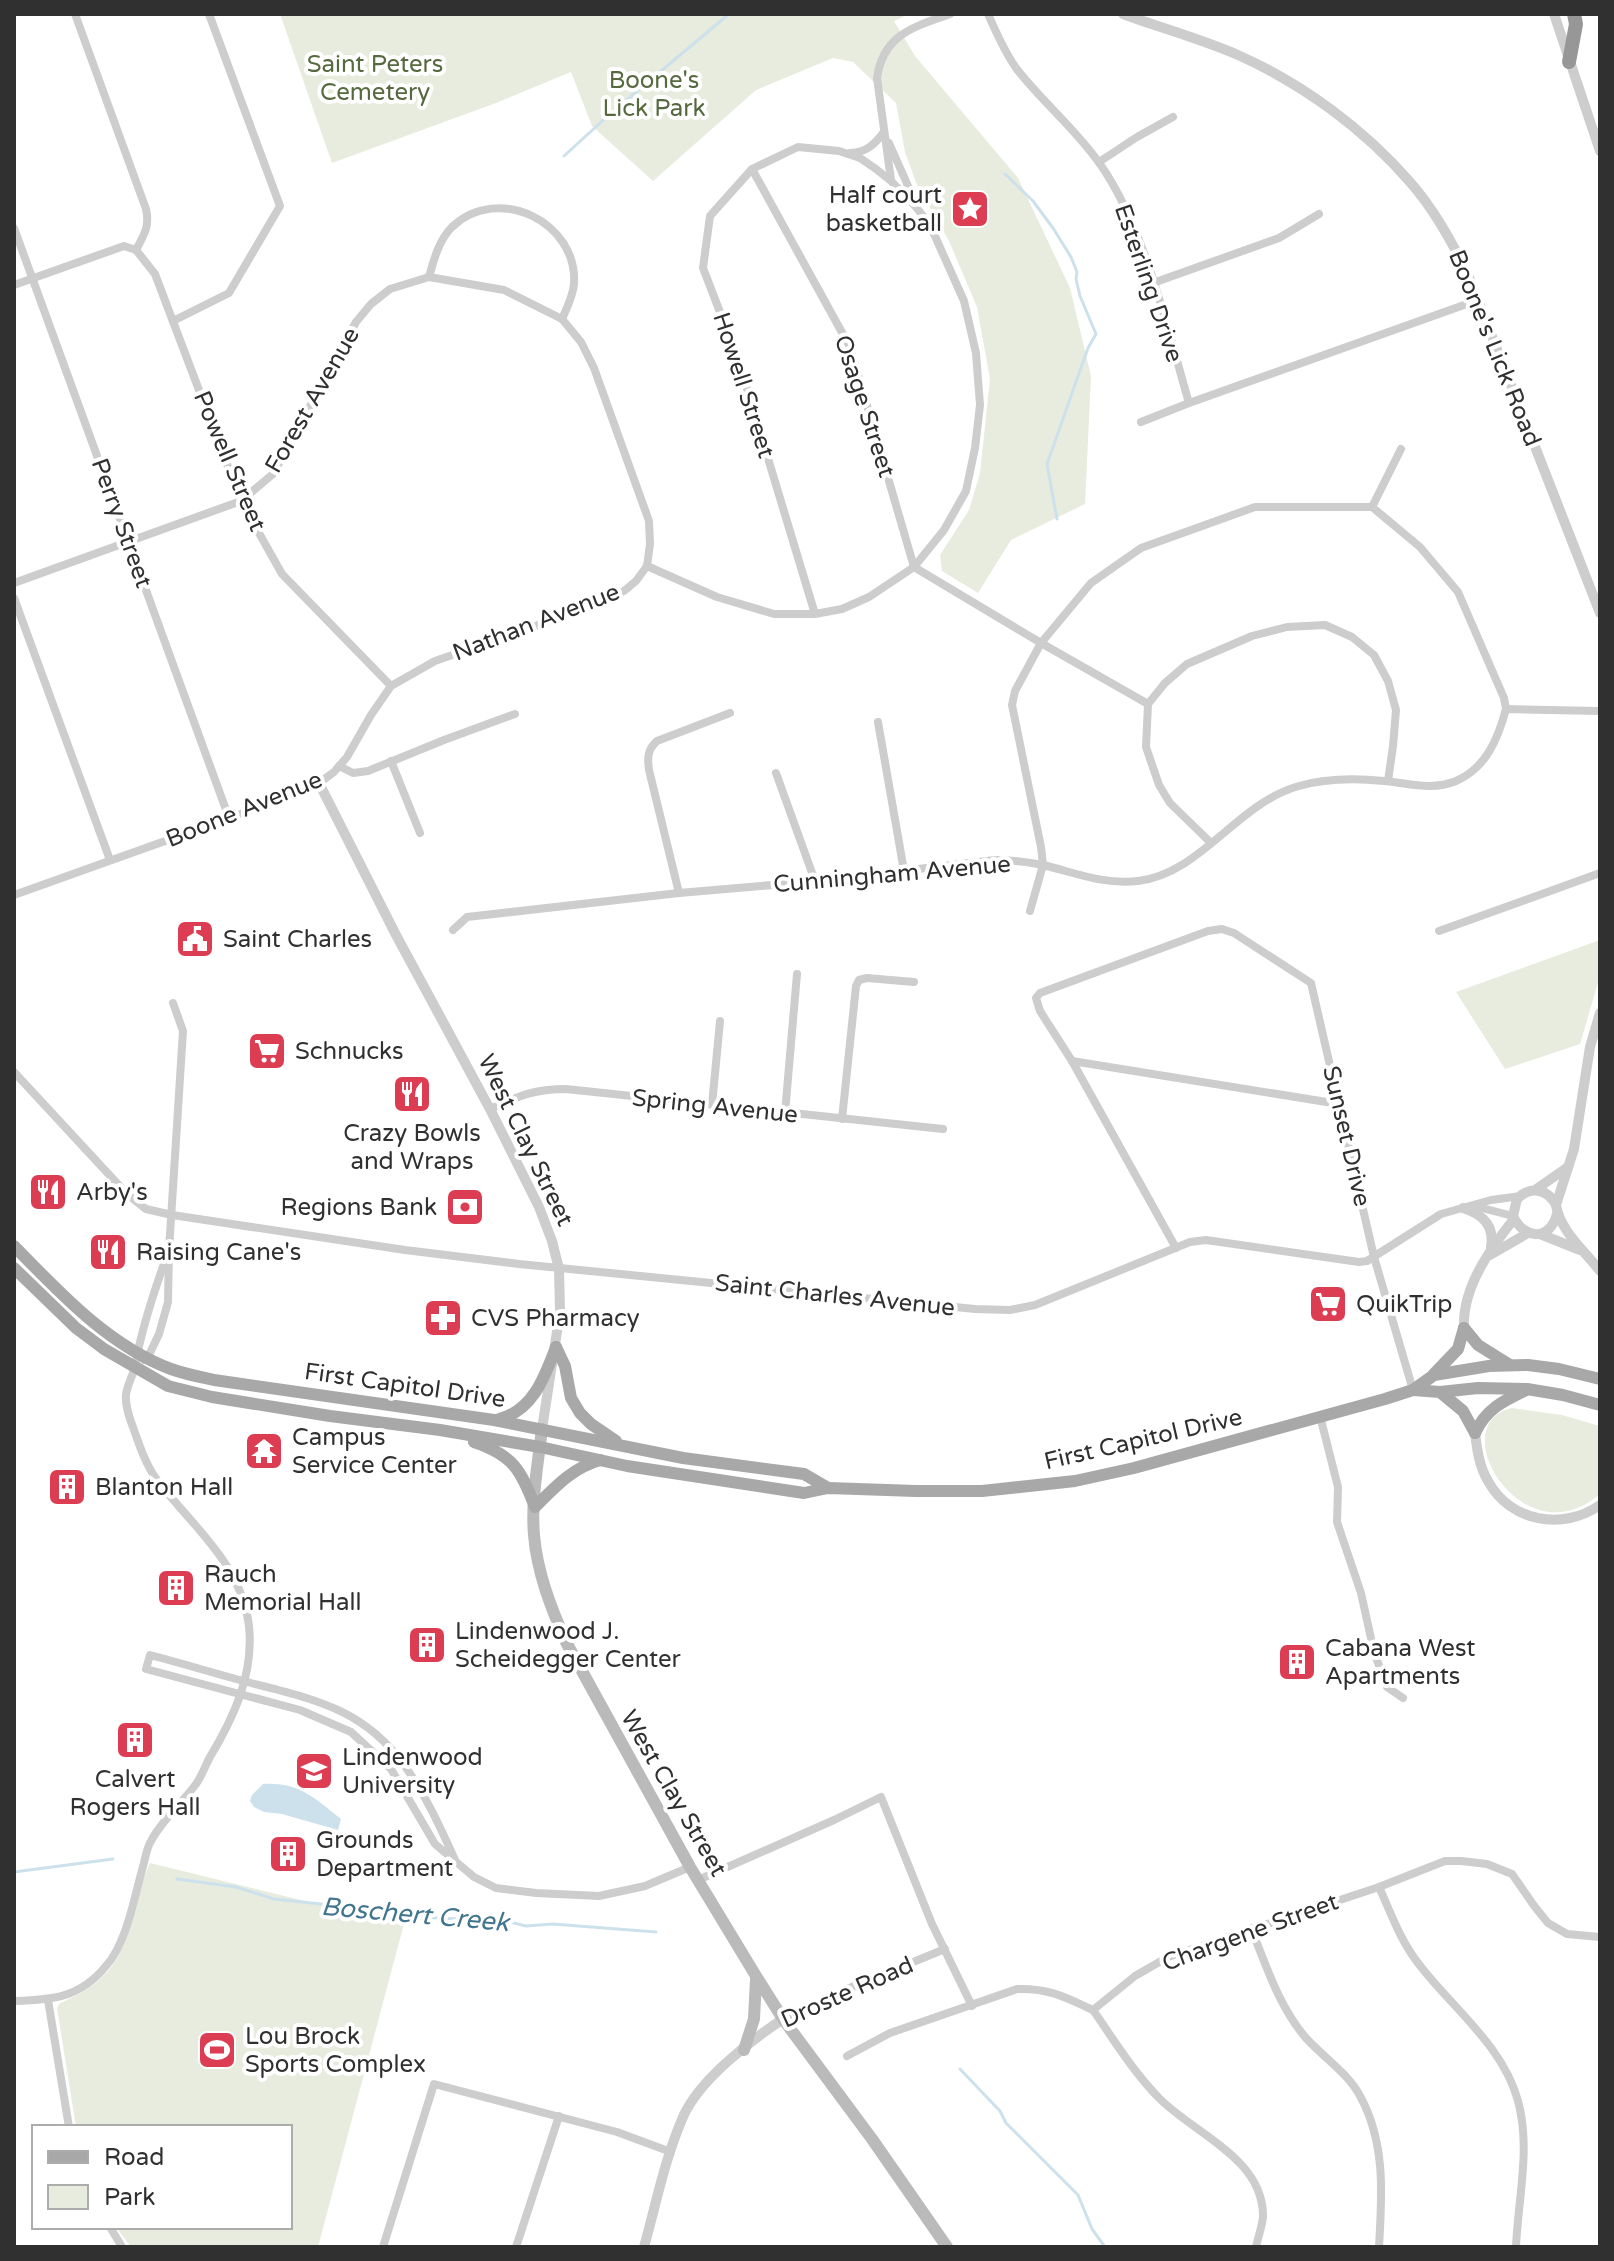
<svg xmlns="http://www.w3.org/2000/svg" width="1614" height="2261" viewBox="0 0 1614 2261" font-family="'Varela Round',sans-serif">
<style>
.green{fill:#e7ecdf}
.water{fill:#cce1eb}
.lines{fill:none;stroke-linecap:round;stroke-linejoin:round}
.stream{stroke:#cce1eb;stroke-width:3}
.minor{stroke:#cdcdcd;stroke-width:8}
.tertiary{stroke:#cdcdcd;stroke-width:10}
.secondary{stroke:#bababa;stroke-width:12}
.primary{stroke:#a8a8a8;stroke-width:12}
.motorway{stroke:#979797;stroke-width:14}
.labels{text-anchor:middle;stroke-width:8;stroke-linejoin:round;paint-order:stroke}
.park-label{font-size:24px;fill:#56693f;stroke:#fff}
.poi-label{font-size:24px;fill:#303030;stroke:#fff;text-anchor:start}
.street-label{font-size:24px;fill:#303030;stroke:#fff}
.water-label{font-size:26px;font-style:italic;fill:#42758e;stroke:#fff}
</style>
<rect width="100%" height="100%" fill="#fff"/>
<g class="green">
<path d="M280 14H909L894 21 915 56 1018 178 1070 288 1091 376 1085 504 1011 540 978 593 942 571 940 555 969 510 980 473 990 379 977 307 949 241 917 185 905 152 896 103 853 62 833 58 756 90 653 181 592 126 571 72 496 103 332 163Z"/>
<path d="M1600 940V976L1580 1044 1505 1069 1456 992Z"/>
<path d="M1512 1408 1562 1415 1600 1426V1494C1523 1561 1441 1424 1512 1408Z"/>
<path d="M150 1863 349 1912 405 1920 318 2247H131L116 2227H290V2127H76L57 2008 60 2003C138 1971 121 1927 150 1863Z"/>
</g>
<path class="water" d="M263 1784C300 1782 314 1798 341 1819L338 1830 282 1814 264 1812 254 1807 250 1801 252 1795Z"/>
<g class="lines">
<g class="stream">
<path d="M564 156 611 113 729 14"/>
<path d="M1005 174 1033 201 1053 228 1071 257 1077 272 1076 279 1080 296 1096 334 1088 348 1047 464 1057 519"/>
<path d="M14 1872 113 1859"/>
<path d="M177 1879 236 1887 274 1899 396 1912 414 1917 506 1921 526 1926 553 1924 656 1932"/>
<path d="M960 2069 1000 2111 1006 2123 1078 2195 1092 2229 1105 2247"/>
</g>
<g class="minor">
<path d="M75 14 146 209C150 226 144 235 136 250"/>
<path d="M988 14C996 32 1004 51 1016 68 1042 102 1076 129 1100 164 1145 228 1167 328 1189 403"/>
<path d="M889 143 916 204"/>
<path d="M850 153C867 152 874 145 884 132"/>
<path d="M1099 162 1137 137 1173 117"/>
<path d="M752 169 850 347 914 567"/>
<path d="M891 180 877 78C883 35 913 27 950 14"/>
<path d="M14 228 229 818"/>
<path d="M136 250 155 274 241 501 282 574 391 686"/>
<path d="M429 277C434 259 439 240 452 227 498 183 578 222 574 284 573 296 567 308 562 319"/>
<path d="M1153 283 1279 238 1319 214"/>
<path d="M14 285 124 246 136 250"/>
<path d="M173 321 229 293 280 206 209 14"/>
<path d="M1141 422 1189 403 1478 300"/>
<path d="M1372 507 1401 449"/>
<path d="M647 566 717 597 774 614H815L842 609 869 597 914 567 944 530 966 491 975 448 980 405 976 353 964 301 930 225 916 207 891 181 876 169 860 158 839 151 798 147 752 169 710 216 703 268 738 359 815 614"/>
<path d="M914 567 1041 643 1148 704"/>
<path d="M14 583 241 501 273 474 356 322 371 304 390 289 429 277 504 290 562 319 581 342 594 368 649 521 650 544 647 566 636 581 624 591 590 607 435 661 391 686 371 715 347 757 334 772 319 783 249 811 14 895"/>
<path d="M14 598 110 860"/>
<path d="M878 722 904 871"/>
<path d="M391 761 420 833"/>
<path d="M339 766 353 773 368 771 444 740 515 714"/>
<path d="M776 773 815 881"/>
<path d="M1211 843 1170 803 1159 785 1146 747 1148 704 1165 683 1187 664 1252 636 1287 627 1325 625 1352 637 1374 655 1388 681 1396 710 1393 746 1388 781"/>
<path d="M679 893 649 770C647 757 648 749 657 741L730 713"/>
<path d="M1030 911 1043 865 1041 847 1012 705 1015 691 1041 643 1091 583 1141 548 1255 507H1372L1420 547 1458 592 1504 698 1506 709"/>
<path d="M453 930 467 917 679 893 807 882 995 860C1011 860 1027 862 1043 865 1076 873 1104 885 1138 881 1202 873 1237 803 1299 786 1327 778 1355 778 1384 781 1408 783 1432 791 1456 781 1486 768 1498 739 1506 709L1600 711"/>
<path d="M1439 931 1600 873"/>
<path d="M1072 1061 1339 1104"/>
<path d="M14 1072 127 1194 146 1209 172 1215 405 1250 519 1264 975 1309 1010 1310 1035 1305 1190 1242 1206 1240 1359 1262 1367 1261 1441 1214 1491 1200 1521 1196"/>
<path d="M712 1105 720 1021"/>
<path d="M490 1109C519 1096 534 1089 566 1089L943 1129"/>
<path d="M785 1113 797 974"/>
<path d="M842 1119 856 986 859 980 867 978 914 982"/>
<path d="M1474 1206 1513 1216"/>
<path d="M1176 1248 1072 1061 1040 1011 1036 998 1040 993 1208 931 1222 929 1234 933 1311 983 1374 1257 1413 1390"/>
<path d="M144 1360 148 1357 159 1334 168 1302 169 1250 183 1031 173 1003"/>
<path d="M1320 1416 1338 1487 1337 1522 1361 1593 1374 1652 1387 1687 1403 1698"/>
<path d="M456 1862C441 1829 426 1795 404 1765 364 1709 313 1699 251 1683 217 1674 184 1664 150 1655L146 1669 300 1710 351 1732 391 1769 435 1844 474 1877 496 1888 536 1893 599 1896 645 1886 690 1867"/>
<path d="M698 1880 834 1820 881 1797 932 1924 972 2006"/>
<path d="M1379 1887C1391 1913 1400 1940 1418 1963 1451 2007 1503 2045 1518 2101 1531 2148 1518 2199 1516 2247"/>
<path d="M1251 1928C1266 1965 1279 2007 1306 2038 1323 2057 1348 2073 1360 2096 1386 2143 1382 2196 1379 2247"/>
<path d="M48 2000 69 2127"/>
<path d="M14 2001C52 2000 80 1998 106 1966 126 1944 134 1899 142 1870 145 1861 146 1849 151 1841 162 1820 182 1803 196 1784 202 1776 205 1766 210 1757 234 1717 254 1674 249 1626 242 1564 192 1526 157 1480 146 1465 140 1447 134 1430 130 1419 125 1407 126 1395 127 1385 133 1376 135 1366 142 1326 155 1288 169 1250"/>
<path d="M1093 2010C1114 2040 1134 2073 1160 2099 1195 2134 1264 2159 1263 2217 1262 2227 1258 2237 1256 2247"/>
<path d="M783 2019 847 1989 945 1949"/>
<path d="M847 2056 890 2033 1017 1989C1049 1988 1065 1997 1093 2010L1135 1976 1168 1957 1379 1887 1445 1861H1461L1487 1864 1512 1874 1535 1907 1548 1923 1567 1934 1600 1937"/>
<path d="M110 2227 122 2247"/>
<path d="M383 2247 434 2084 617 2132 671 2152"/>
<path d="M516 2247 559 2116"/>
</g>
<g class="tertiary">
<path d="M1123 14C1161 28 1201 39 1238 55 1303 84 1364 129 1410 182 1433 208 1450 239 1466 270L1600 613"/>
<path d="M1554 14 1600 151"/>
<path d="M319 783 395 933 490 1109 539 1207 552 1241 559 1269 560 1312 542 1429"/>
<path d="M1600 1013 1590 1047 1574 1149 1556 1205C1560 1231 1585 1251 1600 1271"/>
<path d="M1535 1190 1568 1167"/>
<path d="M1556 1205C1547 1188 1530 1186 1517 1199L1513 1216C1524 1240 1550 1241 1557 1214"/>
<path d="M1463 1208C1482 1214 1495 1225 1491 1247"/>
<path d="M1540 1234 1580 1250"/>
<path d="M1490 1255 1528 1233"/>
<path d="M1464 1328C1462 1288 1490 1249 1514 1219"/>
<path d="M1475 1433C1477 1449 1479 1466 1488 1481 1510 1522 1563 1531 1600 1505"/>
<path d="M644 2247C656 2204 665 2158 683 2117 699 2080 750 2041 783 2019"/>
</g>
<g class="secondary">
<path d="M542 1429C538 1463 531 1500 534 1535 537 1572 551 1608 566 1642L690 1867 756 1976 783 2019 872 2139 947 2247"/>
<path d="M744 2050 754 2019 756 1979"/>
</g>
<g class="primary">
<path d="M14 1246C60 1293 109 1346 171 1369 185 1374 200 1377 214 1380L494 1420 683 1458 804 1474 828 1488"/>
<path d="M14 1268 76 1328 104 1349 168 1386 212 1397 330 1416 440 1430 540 1447 627 1466 804 1493 828 1488 916 1491H982L1075 1481 1134 1468 1385 1399 1413 1390 1434 1375 1489 1366 1528 1365 1559 1369 1600 1379"/>
<path d="M1464 1328 1478 1345 1510 1365"/>
<path d="M556 1347 565 1366 571 1398 580 1413 591 1424 616 1441"/>
<path d="M1434 1374 1458 1349 1464 1328"/>
<path d="M1413 1390 1440 1392 1478 1388 1527 1389 1563 1395 1600 1405"/>
<path d="M1440 1392 1463 1411 1475 1433"/>
<path d="M499 1419C533 1411 545 1376 556 1347"/>
<path d="M1475 1433C1486 1409 1503 1401 1526 1390"/>
<path d="M474 1442C513 1455 521 1470 535 1507 555 1487 572 1468 600 1460"/>
</g>
<path class="motorway" d="M1569 62 1576 24 1574 14"/>
</g>
<defs>
<symbol id="sight-square" viewBox="-11 -11 22 22"><rect x="-9" y="-9" width="18" height="18" rx="4" fill="#dc3d53" stroke="#fff"/><path d="M0-6L1.8-2.2L6-1.7L2.9 1.2L3.7 5.4L0 3.3L-3.7 5.4L-2.9 1.2L-6-1.7L-1.8-2.2Z" fill="#fff"/></symbol>
<symbol id="civic-square" viewBox="-11 -11 22 22"><rect x="-9" y="-9" width="18" height="18" rx="4" fill="#dc3d53" stroke="#fff"/><path d="M-.6-6.5H3V-4.5H.6V-3L4-1V1h2V6H-6V1h2V-1L-.6-3ZM-1.2 2.5V6h2.4V2.5Z" fill="#fff"/></symbol>
<symbol id="supermarket-square" viewBox="-11 -11 22 22"><rect x="-9" y="-9" width="18" height="18" rx="4" fill="#dc3d53" stroke="#fff"/><path d="M-6-5.5h2.5l.6 2H6L4.5 2H-2.5L-4.4-4H-6ZM-1.5 3.2a1.3 1.3 0 1 0 .1 0ZM3 3.2a1.3 1.3 0 1 0 .1 0Z" fill="#fff"/></symbol>
<symbol id="restaurant-square" viewBox="-11 -11 22 22"><rect x="-9" y="-9" width="18" height="18" rx="4" fill="#dc3d53" stroke="#fff"/><path d="M-5-6h1v4h1v-4h1v4h1v-4h1v5L-1.5 .5V6h-2V.5L-5-1ZM5-6V6H3V1.5H1.5Q1.5-4 5-6Z" fill="#fff"/></symbol>
<symbol id="bank-square" viewBox="-11 -11 22 22"><rect x="-9" y="-9" width="18" height="18" rx="4" fill="#dc3d53" stroke="#fff"/><path d="M-6-4H6V4H-6ZM0-2.3a2.3 2.3 0 1 0 0 4.6a2.3 2.3 0 1 0 0-4.6Z" fill="#fff"/></symbol>
<symbol id="pharmacy-square" viewBox="-11 -11 22 22"><rect x="-9" y="-9" width="18" height="18" rx="4" fill="#dc3d53" stroke="#fff"/><path d="M-2-6h4v4h4v4h-4v4h-4v-4h-4v-4h4Z" fill="#fff"/></symbol>
<symbol id="temple-square" viewBox="-11 -11 22 22"><rect x="-9" y="-9" width="18" height="18" rx="4" fill="#dc3d53" stroke="#fff"/><path d="M0-6L5-2H3V0L6.5 2.5H4V6H1.5V3h-3V6H-4V2.5H-6.5L-3 0V-2H-5Z" fill="#fff"/></symbol>
<symbol id="building-square" viewBox="-11 -11 22 22"><rect x="-9" y="-9" width="18" height="18" rx="4" fill="#dc3d53" stroke="#fff"/><path d="M-4-6H4V6H1V3H-1V6H-4ZM-2.5-4.3h1.7v1.8h-1.7ZM.8-4.3h1.7v1.8H.8ZM-2.5-1h1.7V.8h-1.7ZM.8-1h1.7V.8H.8Z" fill="#fff"/></symbol>
<symbol id="university-square" viewBox="-11 -11 22 22"><rect x="-9" y="-9" width="18" height="18" rx="4" fill="#dc3d53" stroke="#fff"/><path d="M0-5L7-2L0 1L-7-2ZM-4 1L0 2.5L4 1V4Q0 6-4 4Z" fill="#fff"/></symbol>
<symbol id="stadium-square" viewBox="-11 -11 22 22"><rect x="-9" y="-9" width="18" height="18" rx="4" fill="#dc3d53" stroke="#fff"/><path d="M0-5a6.5 5 0 1 0 0 10a6.5 5 0 1 0 0-10ZM-3.5-1.8h7v3.6h-7Z" fill="#fff"/></symbol>
</defs>
<g fill-rule="evenodd">
<use href="#sight-square" x="948" y="187" width="44" height="44"/>
<use href="#civic-square" x="173" y="917" width="44" height="44"/>
<use href="#supermarket-square" x="245" y="1029" width="44" height="44"/>
<use href="#restaurant-square" x="390" y="1072" width="44" height="44"/>
<use href="#restaurant-square" x="26" y="1170" width="44" height="44"/>
<use href="#bank-square" x="443" y="1185" width="44" height="44"/>
<use href="#restaurant-square" x="86" y="1230" width="44" height="44"/>
<use href="#supermarket-square" x="1306" y="1282" width="44" height="44"/>
<use href="#pharmacy-square" x="421" y="1296" width="44" height="44"/>
<use href="#temple-square" x="242" y="1429" width="44" height="44"/>
<use href="#building-square" x="45" y="1465" width="44" height="44"/>
<use href="#building-square" x="154" y="1566" width="44" height="44"/>
<use href="#building-square" x="405" y="1623" width="44" height="44"/>
<use href="#building-square" x="1275" y="1640" width="44" height="44"/>
<use href="#building-square" x="113" y="1718" width="44" height="44"/>
<use href="#university-square" x="292" y="1749" width="44" height="44"/>
<use href="#building-square" x="266" y="1832" width="44" height="44"/>
<use href="#stadium-square" x="195" y="2028" width="44" height="44"/>
</g>
<g class="labels">
<g class="park-label">
<text x="375" y="72">Saint Peters<tspan x="375" dy="28">Cemetery</tspan></text>
<text x="654" y="88">Boone's<tspan x="654" dy="28">Lick Park</tspan></text>
</g>
<g class="poi-label">
<text x="942" y="203" text-anchor="end">Half court<tspan x="942" dy="28">basketball</tspan></text>
<text x="223" y="947">Saint Charles</text>
<text x="295" y="1059">Schnucks</text>
<text x="412" y="1141" text-anchor="middle">Crazy Bowls<tspan x="412" dy="28">and Wraps</tspan></text>
<text x="76" y="1200">Arby's</text>
<text x="437" y="1215" text-anchor="end">Regions Bank</text>
<text x="136" y="1260">Raising Cane's</text>
<text x="1356" y="1312">QuikTrip</text>
<text x="471" y="1326">CVS Pharmacy</text>
<text x="292" y="1445">Campus<tspan x="292" dy="28">Service Center</tspan></text>
<text x="95" y="1495">Blanton Hall</text>
<text x="204" y="1582">Rauch<tspan x="204" dy="28">Memorial Hall</tspan></text>
<text x="455" y="1639">Lindenwood J.<tspan x="455" dy="28">Scheidegger Center</tspan></text>
<text x="1325" y="1656">Cabana West<tspan x="1325" dy="28">Apartments</tspan></text>
<text x="342" y="1765">Lindenwood<tspan x="342" dy="28">University</tspan></text>
<text x="135" y="1787" text-anchor="middle">Calvert<tspan x="135" dy="28">Rogers Hall</tspan></text>
<text x="316" y="1848">Grounds<tspan x="316" dy="28">Department</tspan></text>
<text x="245" y="2044">Lou Brock<tspan x="245" dy="28">Sports Complex</tspan></text>
</g>
<g class="street-label">
<text transform="translate(1149 283) rotate(71)" y="8">Esterling Drive</text>
<text transform="translate(1495 348) rotate(68)" y="8">Boone's Lick Road</text>
<text transform="translate(744 385) rotate(72)" y="8">Howell Street</text>
<text transform="translate(312 400) rotate(-60)" y="8">Forest Avenue</text>
<text transform="translate(865 406) rotate(72)" y="8">Osage Street</text>
<text transform="translate(230 461) rotate(67)" y="8">Powell Street</text>
<text transform="translate(122 523) rotate(70)" y="8">Perry Street</text>
<text transform="translate(536 622) rotate(-21)" y="8">Nathan Avenue</text>
<text transform="translate(244 809) rotate(-22)" y="8">Boone Avenue</text>
<text transform="translate(892 874) rotate(-5)" y="8">Cunningham Avenue</text>
<text transform="translate(715 1106) rotate(6)" y="8">Spring Avenue</text>
<text transform="translate(1347 1136) rotate(77)" y="8">Sunset Drive</text>
<text transform="translate(526 1140) rotate(64)" y="8">West Clay Street</text>
<text transform="translate(835 1295) rotate(6)" y="8">Saint Charles Avenue</text>
<text transform="translate(405 1385) rotate(8)" y="8">First Capitol Drive</text>
<text transform="translate(1143 1439) rotate(-13)" y="8">First Capitol Drive</text>
<text transform="translate(674 1793) rotate(60)" y="8">West Clay Street</text>
<text transform="translate(1250 1932) rotate(-20)" y="8">Chargene Street</text>
<text transform="translate(847 1992) rotate(-24)" y="8">Droste Road</text>
</g>
<g class="water-label">
<text transform="translate(415 1914) rotate(5)" y="9">Boschert Creek</text>
</g>
</g>
<rect width="1614" height="2261" fill="none" stroke="#303030" stroke-width="32"/>
<rect x="32" y="2125" width="260" height="104" fill="#ffffff" stroke="#acacac" stroke-width="2"/>
<rect x="48" y="2151" width="40" height="12" fill="#a8a8a8" stroke="#acacac" stroke-width="2"/>
<text x="104" y="2165" font-size="24" fill="#303030">Road</text>
<rect x="48" y="2185" width="40" height="24" fill="#e7ecdf" stroke="#acacac" stroke-width="2"/>
<text x="104" y="2205" font-size="24" fill="#303030">Park</text>
</svg>
